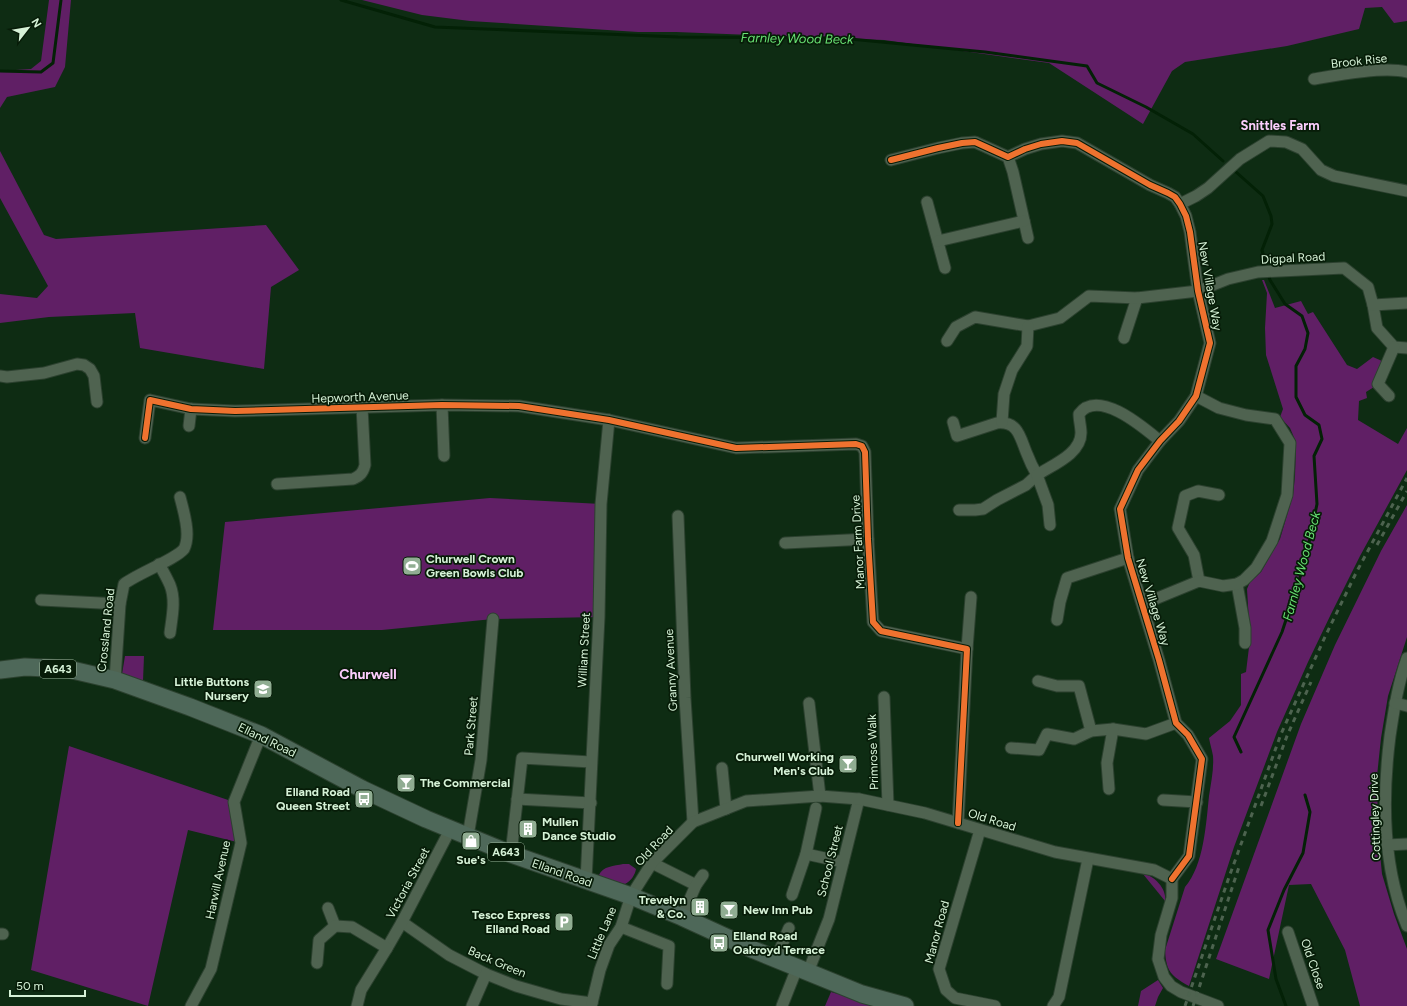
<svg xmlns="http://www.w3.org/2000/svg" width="1407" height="1006" viewBox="0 0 1407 1006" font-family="Figtree,sans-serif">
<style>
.green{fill:#601f65}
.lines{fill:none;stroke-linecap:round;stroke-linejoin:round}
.stream{stroke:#032106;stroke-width:3}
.street-casing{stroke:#2c412f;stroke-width:13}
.primary-casing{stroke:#2c412f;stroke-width:19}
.street{stroke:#4f6350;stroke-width:11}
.primary{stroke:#4e6859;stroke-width:17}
.rail{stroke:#4d634f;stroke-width:3;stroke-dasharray:5 5;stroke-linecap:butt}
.cycleway-casing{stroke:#071c08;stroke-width:8}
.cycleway{stroke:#ef722f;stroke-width:6}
.labels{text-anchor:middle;stroke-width:3.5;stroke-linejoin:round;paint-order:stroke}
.shield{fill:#071c08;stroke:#98b299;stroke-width:1}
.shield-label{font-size:11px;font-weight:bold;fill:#d6f2d7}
.street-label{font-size:12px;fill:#d6f2d7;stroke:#071c08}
.poi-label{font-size:12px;font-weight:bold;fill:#d6f2d7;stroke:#071c08;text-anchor:start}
.water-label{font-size:13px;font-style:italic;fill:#68e173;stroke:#071c08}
.neighbourhood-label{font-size:13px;font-weight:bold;fill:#fbcdfc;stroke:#071c08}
.quarter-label{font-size:14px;font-weight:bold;fill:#fbcdfc;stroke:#071c08}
</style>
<rect width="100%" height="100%" fill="#0e2c13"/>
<g class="green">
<path d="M49 0H71L65 67 55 87 7 97 0 108V71L31 69 41 61Z"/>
<path d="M362 0H1407V21L1394 23 1382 7 1365 8 1359 29 1287 46 1185 62 1172 71 1143 124 1049 63 884 40 676 32H638L470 21 422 15Z"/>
<path d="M0 151 44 235 56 239 266 225 299 270 271 287 264 369 140 348 135 313 49 317 0 323V294L37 298 48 286 0 198Z"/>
<path d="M1262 280H1264L1275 308 1301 301 1308 314 1313 312 1347 365 1357 369 1373 357 1382 361 1374 387 1366 392 1367 398 1359 401 1358 420 1398 444 1407 428V470L1360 556 1331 614 1308 662 1277 732 1234 847 1189 986C1171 976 1166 971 1165 950L1185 887C1204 865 1206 824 1209 796 1211 783 1214 769 1213 756 1212 750 1210 744 1209 738L1230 721 1241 705V674L1246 672 1250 639 1247 589 1250 582 1261 572 1280 539 1293 495 1295 476 1296 442 1290 428 1280 417 1283 409 1266 355 1265 328 1267 293Z"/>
<path d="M490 498 601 504 599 617 493 619 382 630H213L225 522Z"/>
<path d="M1407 505V637L1388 696 1381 738 1377 776 1378 833 1382 874 1394 914 1407 949V1006H1360L1345 950 1311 884 1289 885 1269 979 1216 959 1301 724 1335 645 1381 551Z"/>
<path d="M125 656H144L143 681 122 674Z"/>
<path d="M69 746 234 802 241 843 188 830 148 1006 31 970Z"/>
<path d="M623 864H629L636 869C635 875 631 881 625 884L600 877 599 875C603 866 614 866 623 864Z"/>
<path d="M1143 874C1154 875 1167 889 1165 901Z"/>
<path d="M1158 980 1163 988 1158 997 1155 1006H1138L1141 991Z"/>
<path d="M831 992 875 1004 874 1006H825Z"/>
</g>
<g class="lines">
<g class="stream">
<path d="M341 0 435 27 678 37 840 38 985 52 1087 66 1097 83 1146 107 1193 134 1223 161"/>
<path d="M0 71 41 72 53 63 61 0"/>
<path d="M1236 172 1263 196 1271 216 1272 224 1262 250 1267 269"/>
<path d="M1241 752 1234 737 1282 632 1305 562 1317 504 1314 456 1322 439 1319 425 1305 415 1296 397V366L1305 349 1308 333 1302 316 1285 304 1270 280 1268 274"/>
<path d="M1286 1006 1276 979 1268 930 1284 890 1303 853 1310 812 1305 795"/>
</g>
<defs>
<g id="street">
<path d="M1314 79C1337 75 1385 66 1407 72"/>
<path d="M1008 157 1013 172 1028 238"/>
<path d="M891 160 938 148 962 143 975 142 1008 157 1025 149 1041 144 1062 141 1077 143 1150 185 1168 193 1175 197 1180 204 1186 216 1190 232 1198 291 1210 343 1196 396 1179 421 1160 441 1138 470 1120 509 1128 558 1159 660 1176 723 1188 735 1202 759 1189 856 1172 879"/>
<path d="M927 202 945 268"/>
<path d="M1180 204 1196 196 1208 188 1240 159 1269 141 1286 142 1302 149 1321 170 1334 176 1407 191"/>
<path d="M938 241 1024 221"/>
<path d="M1373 305 1377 328 1394 347 1407 348"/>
<path d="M1124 338 1137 298"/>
<path d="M947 341 956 327 975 317 1028 326 1060 318 1089 296 1137 298 1198 291 1228 279 1258 272 1344 268 1368 287 1373 305 1407 303"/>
<path d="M0 376 7 377 44 373 77 364 84 365 90 369 94 376 97 402"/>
<path d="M1389 396 1378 384 1394 347"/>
<path d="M442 405 444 456"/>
<path d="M953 422 957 436 997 423C1019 421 1020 438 1027 454 1030 462 1033 468 1037 475L1026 485 997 500 983 509 975 510H959"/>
<path d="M1002 422 1004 394 1012 370 1027 346 1028 326"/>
<path d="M189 426 191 409"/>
<path d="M145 438 150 400 191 409 235 411 442 405 519 406 609 420 736 448 856 444 862 446 865 452 868 539 873 622 881 631 967 649 958 823"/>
<path d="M277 484 353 479C360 476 363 473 365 465L362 407"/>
<path d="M678 516 685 698 693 822"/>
<path d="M1050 525 1048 505 1037 475C1052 465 1081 454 1081 433 1081 427 1079 420 1079 414 1098 388 1143 427 1160 441"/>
<path d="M785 543 868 539"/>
<path d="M159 564C163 571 167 578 170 585 176 600 172 617 170 633"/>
<path d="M1199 581 1194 555 1178 528 1185 496 1198 491 1219 495"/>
<path d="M1237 584 1245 628V643"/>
<path d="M41 600 120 604"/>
<path d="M1143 604 1199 581 1223 586 1237 584 1244 580 1256 568 1272 541 1287 495 1290 443 1275 419 1246 415 1219 408 1196 396"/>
<path d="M1057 620 1060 602 1067 578 1128 558"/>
<path d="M967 649 971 597"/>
<path d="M1407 658C1398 683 1394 710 1390 736 1382 799 1382 866 1407 926"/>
<path d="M115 680 120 604 124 584C137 574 176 559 184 549 186 545 187 538 187 534 187 521 183 509 180 497"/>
<path d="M1038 681 1057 686H1079L1091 731"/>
<path d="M884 697 888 805"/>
<path d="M809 703 820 796"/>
<path d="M1395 703 1407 706"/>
<path d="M1011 748 1039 750 1047 734 1074 739 1091 731 1113 729 1146 734 1176 723"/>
<path d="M722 768 726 809"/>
<path d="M1109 789 1107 763 1113 729"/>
<path d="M517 799 591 803"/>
<path d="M1163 800 1197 802"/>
<path d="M980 830 939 969 946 990 955 998 995 1006"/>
<path d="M468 836 481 760 493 619"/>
<path d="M1387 845 1407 844"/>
<path d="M511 854 522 758 591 762"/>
<path d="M806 854 843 862"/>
<path d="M652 863 696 885"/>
<path d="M1172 879V898L1161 935 1158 959 1164 977 1171 986 1181 992 1218 1006"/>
<path d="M586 881 599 617 601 504 609 420"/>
<path d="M792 895 806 854 816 808"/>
<path d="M328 908 335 926"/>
<path d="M682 917 696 885 703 875"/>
<path d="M402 922 449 955 486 974 516 986 561 999 592 1003"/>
<path d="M621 927 669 946 667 984"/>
<path d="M1288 932 1313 1006"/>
<path d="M0 934H3"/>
<path d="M387 948 402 922 451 828"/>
<path d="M776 959 789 928"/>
<path d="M317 963 319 940 335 926 352 927 387 948 361 990 357 1006"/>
<path d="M808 972 829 919 859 799"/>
<path d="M592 1003 600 970 609 945 621 927 631 896 652 863 693 822 746 801 820 796 859 799 925 813 1055 852 1154 870 1172 879"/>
<path d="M191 1006 211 969 241 843 234 802 261 735"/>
<path d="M472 1006 486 974"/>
<path d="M782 1006 797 968"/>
<path d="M1053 1006 1059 997 1088 859"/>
</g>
<path id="primary" d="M0 670 25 667 68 669 115 680 190 707 261 735 362 789 426 819 511 854 631 896 682 917 754 950 862 994 905 1006"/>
</defs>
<use href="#street" class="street-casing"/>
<use href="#primary" class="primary-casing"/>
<use href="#street" class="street"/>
<use href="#primary" class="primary"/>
<g class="rail">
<path d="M1377 545 1407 491"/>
<path d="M1261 806 1287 736 1311 682"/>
<path d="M1185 1006 1228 880 1281 734 1324 639 1356 573 1407 478"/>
<path d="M1193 1006 1240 864"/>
</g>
<defs>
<g id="cycleway">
<path d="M891 160 938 148 962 143 975 142 1008 157 1025 149 1041 144 1062 141 1077 143 1150 185 1168 193 1175 197 1180 204 1186 216 1190 232 1198 291 1210 343 1196 396 1179 421 1160 441 1138 470 1120 509 1128 558 1159 660 1176 723 1188 735 1202 759 1189 856 1172 879"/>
<path d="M145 438 150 400 191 409 235 411 442 405 519 406 609 420 736 448 856 444 862 446 865 452 868 539 873 622 881 631 967 649 958 823"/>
</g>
</defs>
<use href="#cycleway" class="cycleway-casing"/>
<use href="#cycleway" class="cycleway"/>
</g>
<defs>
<symbol id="stadium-square" viewBox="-11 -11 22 22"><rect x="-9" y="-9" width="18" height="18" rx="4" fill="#90ad92" stroke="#071c08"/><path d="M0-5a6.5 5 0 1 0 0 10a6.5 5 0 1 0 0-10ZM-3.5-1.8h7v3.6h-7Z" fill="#fff"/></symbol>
<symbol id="school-square" viewBox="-11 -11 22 22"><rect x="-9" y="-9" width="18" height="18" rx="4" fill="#90ad92" stroke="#071c08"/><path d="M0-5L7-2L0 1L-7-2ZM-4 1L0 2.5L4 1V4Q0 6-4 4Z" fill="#fff"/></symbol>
<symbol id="bar-square" viewBox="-11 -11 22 22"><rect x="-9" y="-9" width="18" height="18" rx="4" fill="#90ad92" stroke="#071c08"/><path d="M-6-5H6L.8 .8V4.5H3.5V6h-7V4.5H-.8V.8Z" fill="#fff"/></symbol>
<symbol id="bus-square" viewBox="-11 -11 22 22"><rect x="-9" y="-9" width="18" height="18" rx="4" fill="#90ad92" stroke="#071c08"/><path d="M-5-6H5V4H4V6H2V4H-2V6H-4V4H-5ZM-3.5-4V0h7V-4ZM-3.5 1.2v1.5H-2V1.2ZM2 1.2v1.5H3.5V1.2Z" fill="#fff"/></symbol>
<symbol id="building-square" viewBox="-11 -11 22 22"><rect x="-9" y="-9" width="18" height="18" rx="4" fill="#90ad92" stroke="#071c08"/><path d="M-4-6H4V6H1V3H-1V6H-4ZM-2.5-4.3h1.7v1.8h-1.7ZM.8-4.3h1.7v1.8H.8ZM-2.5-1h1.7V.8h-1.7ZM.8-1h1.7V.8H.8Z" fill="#fff"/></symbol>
<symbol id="shop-square" viewBox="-11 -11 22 22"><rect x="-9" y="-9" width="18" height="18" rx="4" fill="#90ad92" stroke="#071c08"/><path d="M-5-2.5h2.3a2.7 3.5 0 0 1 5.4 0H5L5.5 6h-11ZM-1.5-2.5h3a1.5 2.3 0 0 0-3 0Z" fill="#fff"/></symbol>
<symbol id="parking-square" viewBox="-11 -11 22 22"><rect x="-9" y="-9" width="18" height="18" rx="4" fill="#90ad92" stroke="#071c08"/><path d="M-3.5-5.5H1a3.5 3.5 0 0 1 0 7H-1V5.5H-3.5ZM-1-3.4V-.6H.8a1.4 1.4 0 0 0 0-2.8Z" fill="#fff"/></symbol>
</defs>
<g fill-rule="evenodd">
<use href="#stadium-square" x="401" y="555" width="22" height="22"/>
<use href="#school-square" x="252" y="678" width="22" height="22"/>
<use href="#bar-square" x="837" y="753" width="22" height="22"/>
<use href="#bar-square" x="395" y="772" width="22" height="22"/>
<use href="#bus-square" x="353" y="788" width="22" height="22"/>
<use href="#building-square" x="517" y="818" width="22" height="22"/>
<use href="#shop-square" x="460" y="830" width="22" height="22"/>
<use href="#building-square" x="689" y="896" width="22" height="22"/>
<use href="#bar-square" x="718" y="899" width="22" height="22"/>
<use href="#parking-square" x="553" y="911" width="22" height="22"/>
<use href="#bus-square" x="708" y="932" width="22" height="22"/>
</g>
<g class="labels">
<g class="shield">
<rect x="40" y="660" width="36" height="18" rx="3"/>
<rect x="488" y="843" width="36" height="18" rx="3"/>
</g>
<g class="shield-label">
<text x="58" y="673">A643</text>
<text x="506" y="856">A643</text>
</g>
<g class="street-label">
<text transform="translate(1359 61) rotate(-6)" y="4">Brook Rise</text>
<text transform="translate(1293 258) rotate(-3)" y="4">Digpal Road</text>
<text transform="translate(1210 286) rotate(80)" y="4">New Village Way</text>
<text transform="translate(360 397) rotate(-2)" y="4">Hepworth Avenue</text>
<text transform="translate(858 542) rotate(-93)" y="4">Manor Farm Drive</text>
<text transform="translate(1153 602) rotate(73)" y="4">New Village Way</text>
<text transform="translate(106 630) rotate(-84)" y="4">Crossland Road</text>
<text transform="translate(584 650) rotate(-87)" y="4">William Street</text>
<text transform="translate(671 670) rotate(-93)" y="4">Granny Avenue</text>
<text transform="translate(471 726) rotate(-85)" y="4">Park Street</text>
<text transform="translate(267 740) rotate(26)" y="4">Elland Road</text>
<text transform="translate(873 752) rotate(-92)" y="4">Primrose Walk</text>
<text transform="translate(1375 817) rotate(-92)" y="4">Cottingley Drive</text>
<text transform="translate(992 820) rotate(17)" y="4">Old Road</text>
<text transform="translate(654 846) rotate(-47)" y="4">Old Road</text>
<text transform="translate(830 861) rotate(-76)" y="4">School Street</text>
<text transform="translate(562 873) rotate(19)" y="4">Elland Road</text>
<text transform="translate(218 880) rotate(-78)" y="4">Harwill Avenue</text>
<text transform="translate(408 883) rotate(-62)" y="4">Victoria Street</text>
<text transform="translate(937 932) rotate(-75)" y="4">Manor Road</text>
<text transform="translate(602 933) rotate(-67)" y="4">Little Lane</text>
<text transform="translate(497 962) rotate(23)" y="4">Back Green</text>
<text transform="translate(1313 964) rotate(71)" y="4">Old Close</text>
</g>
<g class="poi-label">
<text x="426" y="563">Churwell Crown<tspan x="426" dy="14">Green Bowls Club</tspan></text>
<text x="249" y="686" text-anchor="end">Little Buttons<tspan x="249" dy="14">Nursery</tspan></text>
<text x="834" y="761" text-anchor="end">Churwell Working<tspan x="834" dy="14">Men's Club</tspan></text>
<text x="420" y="787">The Commercial</text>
<text x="350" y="796" text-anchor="end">Elland Road<tspan x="350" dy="14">Queen Street</tspan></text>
<text x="542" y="826">Mullen<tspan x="542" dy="14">Dance Studio</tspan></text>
<text x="471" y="864" text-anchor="middle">Sue's</text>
<text x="686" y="904" text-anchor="end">Trevelyn<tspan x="686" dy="14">&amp; Co.</tspan></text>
<text x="743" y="914">New Inn Pub</text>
<text x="550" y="919" text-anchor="end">Tesco Express<tspan x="550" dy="14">Elland Road</tspan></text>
<text x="733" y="940">Elland Road<tspan x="733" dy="14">Oakroyd Terrace</tspan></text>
</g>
<g class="water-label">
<text transform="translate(797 38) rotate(1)" y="5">Farnley Wood Beck</text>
<text transform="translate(1301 566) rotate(-75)" y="5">Farnley Wood Beck</text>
</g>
<g class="neighbourhood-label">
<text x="1280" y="130">Snittles Farm</text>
</g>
<g class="quarter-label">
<text x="368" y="679">Churwell</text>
</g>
</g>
<g transform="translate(28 28) rotate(59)" stroke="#071c08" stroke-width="3" paint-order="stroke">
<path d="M0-3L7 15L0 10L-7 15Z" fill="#d6f2d7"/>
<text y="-6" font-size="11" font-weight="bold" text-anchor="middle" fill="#d6f2d7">N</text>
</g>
<path d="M10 990v6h75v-6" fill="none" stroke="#d6f2d7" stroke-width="2"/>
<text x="16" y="990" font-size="12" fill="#d6f2d7" stroke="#071c08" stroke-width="3" paint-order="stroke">50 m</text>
</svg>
